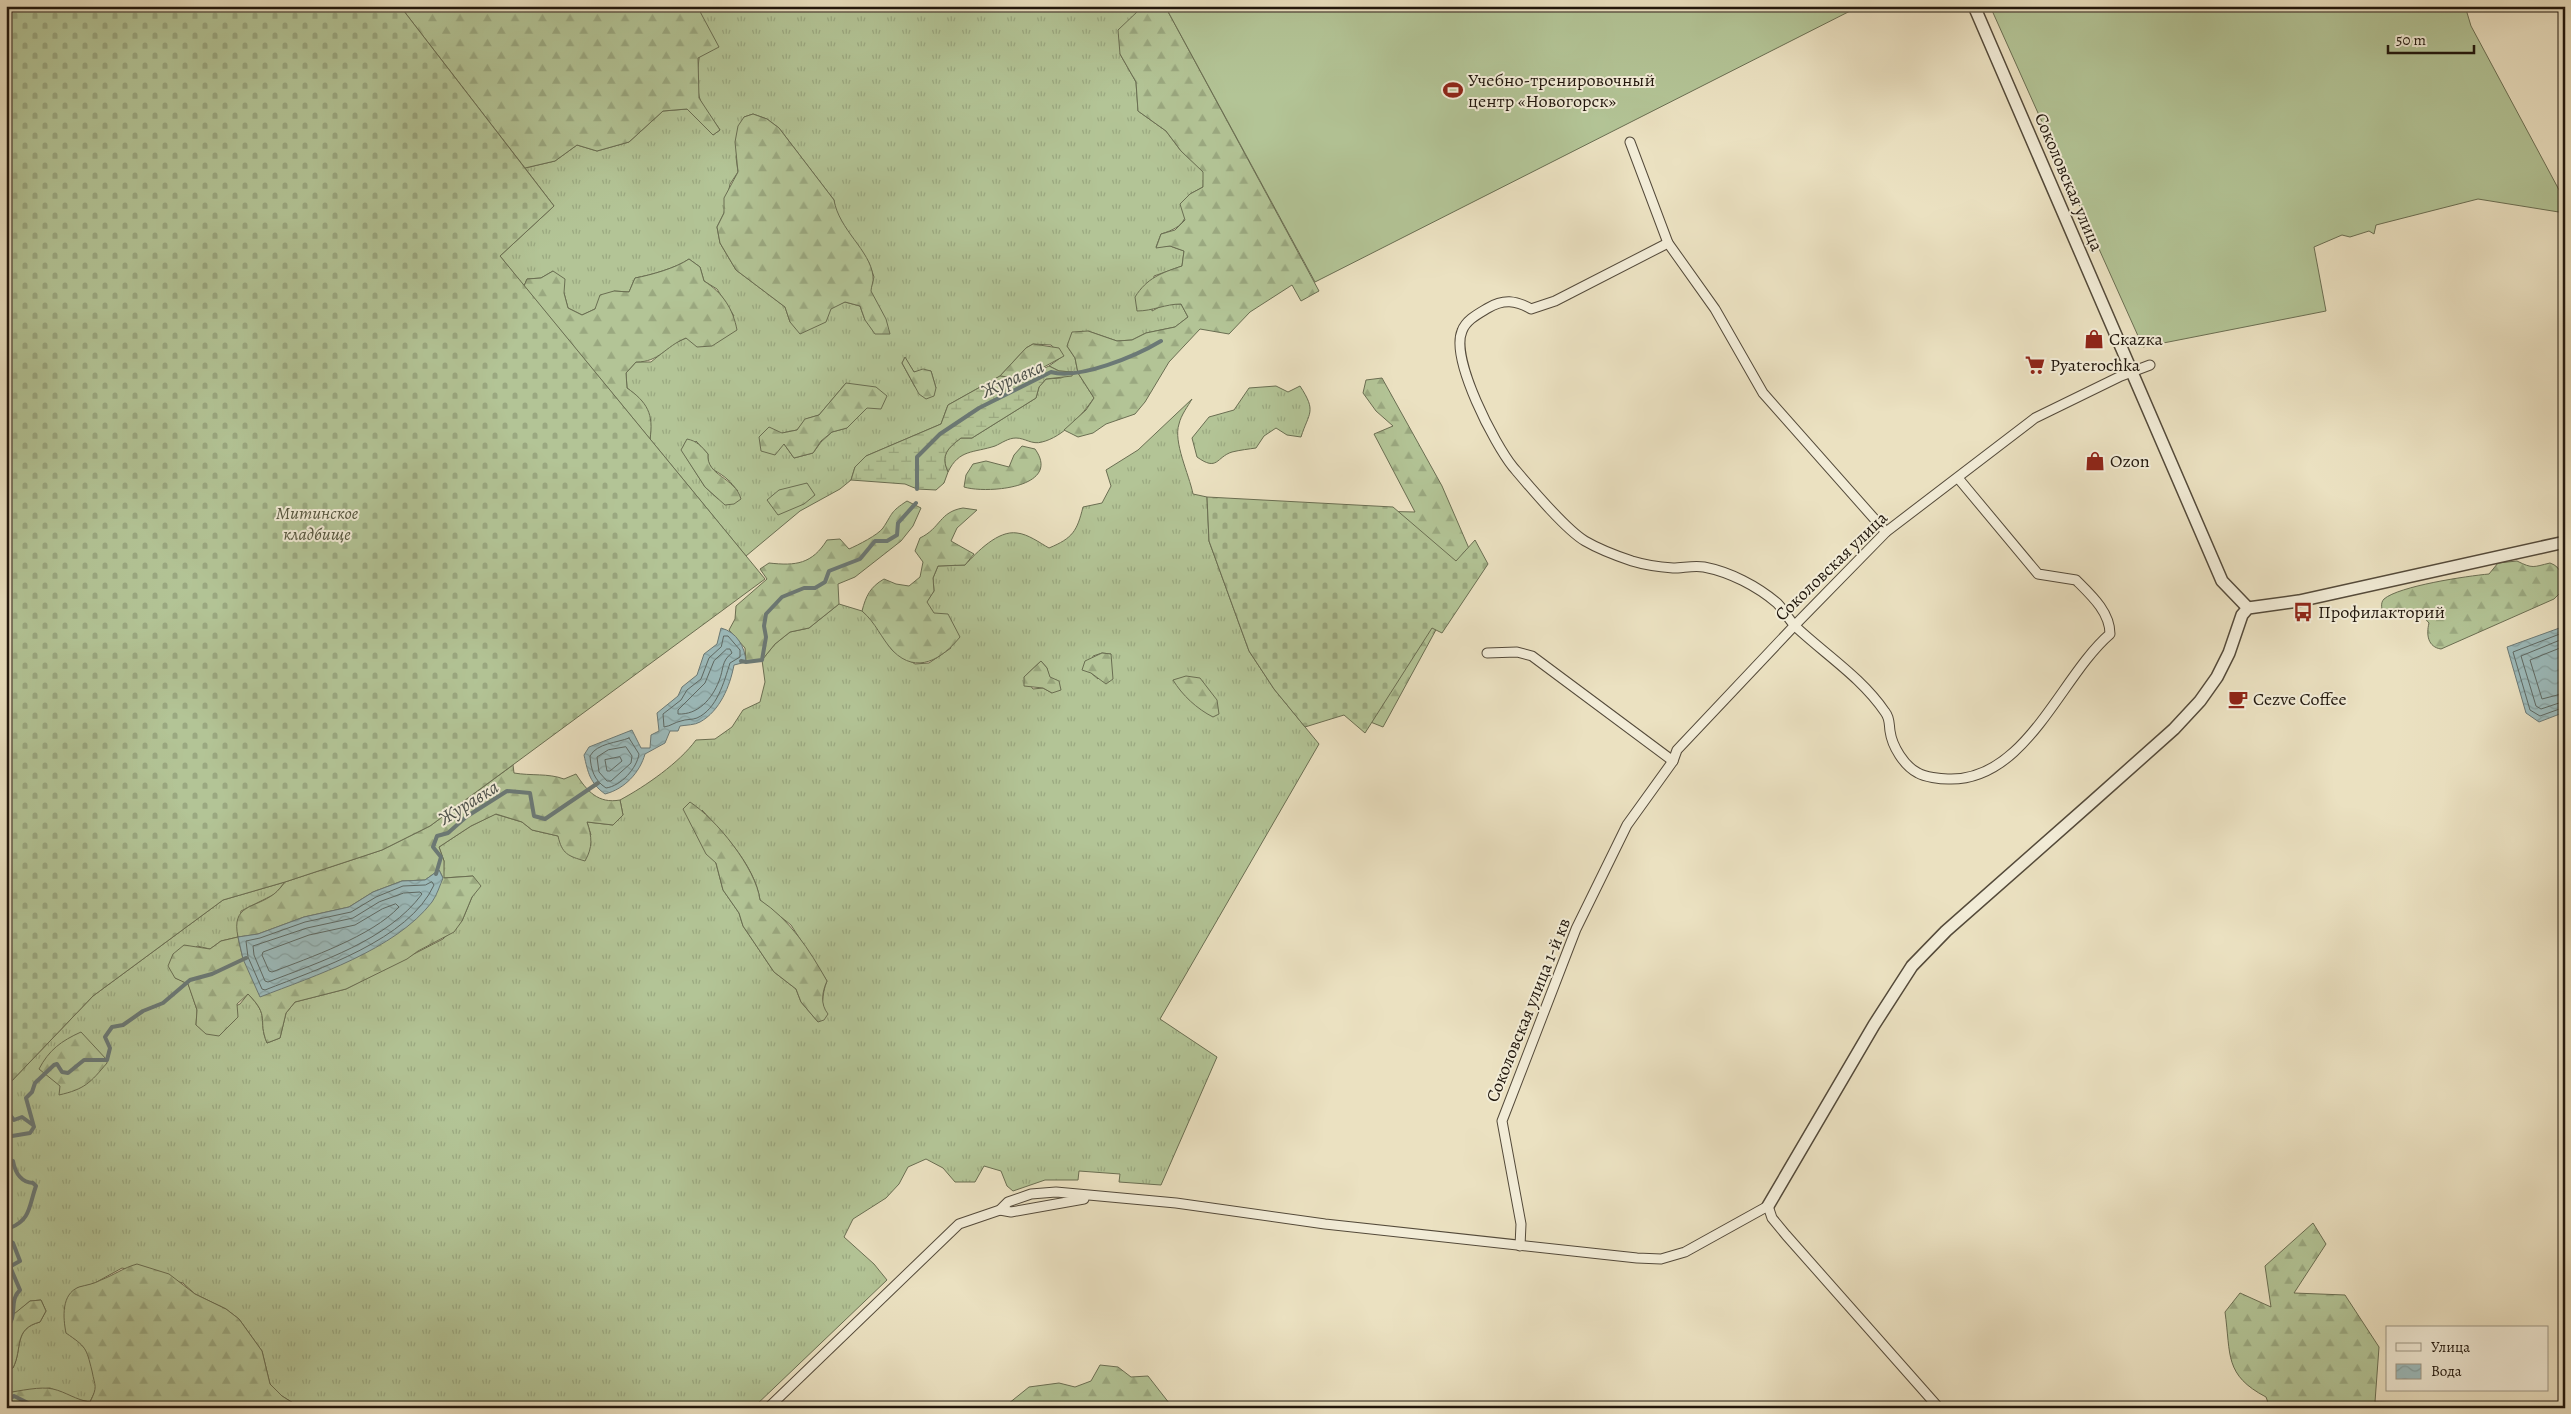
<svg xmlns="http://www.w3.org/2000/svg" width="2571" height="1414" viewBox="0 0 2571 1414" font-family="Alegreya,serif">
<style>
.grass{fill:url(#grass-tufts);stroke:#6a6e52;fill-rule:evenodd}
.forest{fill:url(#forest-firs);stroke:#6a6e52;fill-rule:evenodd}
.wetland{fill:url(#wetland-marsh);stroke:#6a6e52}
.cemetery{fill:url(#cemetery-stones);stroke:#6a6e52}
.pitch{fill:#b3c496;stroke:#6a6e52}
.water{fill:url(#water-waves);stroke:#6b7976}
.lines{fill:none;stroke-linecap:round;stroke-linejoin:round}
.shore{stroke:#5e6964;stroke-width:1}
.stream{stroke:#6b7976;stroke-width:4}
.minor-casing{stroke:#544a3a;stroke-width:11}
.tertiary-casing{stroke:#544a3a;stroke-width:14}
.minor{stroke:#f2ecd7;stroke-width:9}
.tertiary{stroke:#f2ecd7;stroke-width:11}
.labels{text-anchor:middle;stroke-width:4;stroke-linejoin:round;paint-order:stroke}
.poi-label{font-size:18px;fill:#21170d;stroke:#f2ecd7;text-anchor:start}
.street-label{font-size:18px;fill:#21170d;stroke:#f2ecd7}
.park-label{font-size:18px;font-style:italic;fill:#54543d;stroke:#f2ecd7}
.water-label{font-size:19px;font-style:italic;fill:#4c504a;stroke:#f2ecd7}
</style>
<defs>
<pattern id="grass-tufts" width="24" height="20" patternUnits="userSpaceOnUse" patternTransform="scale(1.25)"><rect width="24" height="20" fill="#b3c496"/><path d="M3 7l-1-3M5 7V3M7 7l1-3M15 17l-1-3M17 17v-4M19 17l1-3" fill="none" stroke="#9aa880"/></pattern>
<pattern id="forest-firs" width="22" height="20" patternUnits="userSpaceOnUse" patternTransform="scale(1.25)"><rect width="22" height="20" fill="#b3c496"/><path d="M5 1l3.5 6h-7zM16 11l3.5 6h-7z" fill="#9aa880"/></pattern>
<pattern id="wetland-marsh" width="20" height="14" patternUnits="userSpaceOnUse" patternTransform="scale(1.25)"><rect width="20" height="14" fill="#b3c496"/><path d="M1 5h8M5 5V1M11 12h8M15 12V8" fill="none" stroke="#9aa880"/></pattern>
<pattern id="cemetery-stones" width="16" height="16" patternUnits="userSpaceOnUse" patternTransform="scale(1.25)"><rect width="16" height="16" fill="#b3c496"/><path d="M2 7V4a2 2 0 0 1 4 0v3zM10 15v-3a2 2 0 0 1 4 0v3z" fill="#9aa880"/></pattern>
<pattern id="water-waves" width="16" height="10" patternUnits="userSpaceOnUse" patternTransform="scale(1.25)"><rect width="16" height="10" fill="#9cbbbc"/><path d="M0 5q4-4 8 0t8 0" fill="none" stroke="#86a0a0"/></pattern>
</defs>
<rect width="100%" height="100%" fill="#ebe1c1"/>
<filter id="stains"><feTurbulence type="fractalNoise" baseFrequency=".004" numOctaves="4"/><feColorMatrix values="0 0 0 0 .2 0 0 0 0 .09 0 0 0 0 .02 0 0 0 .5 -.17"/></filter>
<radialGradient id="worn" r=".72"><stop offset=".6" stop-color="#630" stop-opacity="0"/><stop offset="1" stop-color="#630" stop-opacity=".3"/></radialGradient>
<g class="grass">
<path d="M697 6H1137L1138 11 1120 54 1136 82 1138 111 1166 131 1181 151 1204 172 1203 187 1190 194C1186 218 1187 226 1161 234L1156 247 1170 246 1184 251 1182 266 1154 276 1152 311 1165 304H1181L1188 317 1175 327 1146 333 1132 340 1117 341 1088 331 1067 346 1075 358 1078 373 1094 398C1082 415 1063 437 1042 442 1032 445 1025 438 1016 438 1008 438 1002 443 995 446 974 453 959 449 948 472 940 455 948 448 961 438H972L1036 398 1039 387 1046 379 1061 378 1073 372 1059 371 1049 366 1063 356 1051 345 1033 344 1026 348 1000 376 948 405 941 424 866 456 855 467 851 480 840 489 800 511 746 556 650 439C653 418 644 400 627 388L626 373 636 362H651L673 344 734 316 717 289 704 281 700 267 689 259C676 268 651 275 635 278L629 292 614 291 595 309 582 315 568 308 564 293 553 271 541 278 527 279 524 286 500 256 554 206 525 168 555 161 577 145 597 151 629 142 663 111 687 109 713 135 720 130C714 120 702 108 699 96 693 67 708 33 697 6ZM753 114 767 119 779 128 834 200 836 214 869 263 874 277 870 291 877 304 865 320 860 306 845 302 790 322 785 307 736 270 720 243 717 227 724 213 730 184 738 172 736 157 744 117ZM905 358 914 372 931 371 936 388 915 387 902 363ZM846 383 867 408 847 428 832 432 821 442 813 453 794 458 784 444 782 433 797 430 806 419 819 415ZM696 441 708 454C707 471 716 469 727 479 731 482 734 487 738 491L718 499 705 487 686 457Z"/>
<path d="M1276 386 1288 392 1300 386C1317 412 1309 412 1301 437L1287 435 1276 428 1264 436 1256 448C1249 449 1240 450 1232 452 1216 457 1218 472 1197 457L1192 438 1209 417 1234 410 1249 388Z"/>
<path d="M1192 399C1188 406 1181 415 1179 424 1173 442 1189 474 1193 494L1207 497 1209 541 1249 651 1274 689 1319 744 1160 1019 1217 1057 1161 1185 1119 1182 1120 1174 1079 1171 1078 1180H1045L1013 1191 1007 1186 1001 1171 984 1166 975 1182H955L943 1168 926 1159 908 1167 899 1184 886 1198 853 1219 844 1237 874 1264 887 1280 753 1408H301L282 1396 270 1384 262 1351 239 1319 226 1309 195 1294 183 1283 122 1268 93 1284 77 1288 66 1332 80 1343 90 1355 97 1387 90 1402 74 1399 50 1388 6 1393V1369L13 1368C23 1348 13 1329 40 1322L46 1311 41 1300 30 1301 10 1318 6 1328V1087L93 996 223 900 285 882 275 894 241 911 238 937 221 941 210 949 197 946 175 978 188 983 197 1010 196 1025 240 1004 248 994C271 1017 257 1019 267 1043L280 1038 286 1013 295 1002 346 989 443 939 462 921 472 897 473 876 443 878 444 861 439 847 471 826 495 814 522 822 532 830 558 836 591 835 587 822 613 825 623 815 620 800C646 786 679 763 696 740L715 739 732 727 743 710 760 702 765 682 762 660 775 644 790 632 809 628 839 604 862 611 873 620 892 650 915 664 929 663 951 648 926 602 934 591 933 578 938 566 965 565C977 552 998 530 1017 533 1028 534 1040 543 1049 548 1073 538 1077 531 1083 507L1102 503 1111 486 1106 470 1138 450ZM1102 653 1111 654 1098 679 1091 673 1093 656ZM1041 661 1047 668 1052 693 1043 688 1033 689 1024 677ZM702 810C724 834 755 866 760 900L791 925 827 981C821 995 824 1008 818 1022L801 1002 796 989 774 972 743 926 739 913 723 890Z"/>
</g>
<g class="forest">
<path d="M400 6H697L719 47 698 58 699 98 720 130 713 135 687 109 663 111 629 142 597 151 577 145 555 161 525 168Z"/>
<path d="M1137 6H1165L1319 291 1301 301 1292 285 1250 312 1229 334 1200 329 1169 362 1145 402 1135 414 1106 424 1093 433 1078 437 1064 430 1086 410 1094 398 1078 373 1075 358 1067 346 1072 332 1088 331 1117 341 1132 340 1146 333 1175 327 1188 317 1181 304C1165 304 1153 311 1137 311L1135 297C1147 278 1161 273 1182 266L1184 251 1170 246 1156 248 1161 234 1175 230 1185 220 1180 204 1190 194 1203 187V172L1181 151 1166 131 1138 111 1136 82 1120 54 1118 30 1138 11Z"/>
<path d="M753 114 767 119 779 128 834 200C839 230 870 250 873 276 874 281 871 287 871 291L886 319 890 334H875L865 320 860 306 845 302 831 309 826 322 800 334 790 322 785 307 736 270 720 243 717 227 724 213V198L738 172 735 142 738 126 744 117Z"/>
<path d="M689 259 700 267 704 281C723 293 733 309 737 330L712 346 697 347 686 338C664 347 660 362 636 362L626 373 627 388C647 402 654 414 650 439L524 286 527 279 541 278 553 271 565 279 564 293 568 308 582 315 595 309 600 295 614 291 629 292 635 278C651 275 676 268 689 259Z"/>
<path d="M1033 344 1059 348 1064 356 1022 379 1000 376 1026 348Z"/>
<path d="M905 357 914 372 923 369 931 371 936 388 934 396 926 399 919 394 902 363Z"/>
<path d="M1382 378 1442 486 1474 560 1383 727 1338 709 1370 511 1415 512 1374 434 1393 426 1376 411 1363 393 1366 380Z"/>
<path d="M846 383 876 387 887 396 881 409 867 408 847 428 832 432 821 441 813 453 794 458 784 444 775 455 761 451 759 437 769 427 782 433 797 430 805 419 819 415Z"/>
<path d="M687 439C697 441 701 446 708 454 706 476 735 477 741 499L734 504 725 505 705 487 681 450Z"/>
<path d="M1022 446 1035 449C1063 488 986 494 964 487L966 475 973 464 986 461 1009 467 1014 455Z"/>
<path d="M807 483 815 495 804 504 778 515 767 500 779 490Z"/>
<path d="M907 501 921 508 913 526 901 541 855 577 838 584 839 604 809 628 790 632 775 644 762 660 746 662 745 648 729 630 735 619 736 606 767 579 760 569 769 563C796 566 812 564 827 540L840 539 849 549C858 545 878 535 883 528 893 513 890 512 907 501Z"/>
<path d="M963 508 977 510 957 528 951 541 974 554 965 565 938 566 933 578 934 591 927 602 934 613 948 614 960 637C942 659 917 675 893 651 881 638 876 623 862 611 866 596 870 587 884 579L896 584 909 586 920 577 923 562 915 551 920 538C941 528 939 512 963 508Z"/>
<path d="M2517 561C2533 569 2533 567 2550 563 2562 567 2562 577 2564 589L2554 599 2441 649C2428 647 2426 635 2429 623L2420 613 2401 611 2389 616 2383 614C2382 609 2380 603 2384 599 2399 586 2467 576 2489 574L2498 563Z"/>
<path d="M1102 653 1111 654 1113 679 1106 684 1091 673 1082 670 1085 661Z"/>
<path d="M1041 661 1047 668 1050 677 1059 681 1061 690 1052 693 1043 688 1024 686V677Z"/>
<path d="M1186 676 1200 678 1217 700 1219 714 1213 717C1197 709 1182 695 1173 680Z"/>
<path d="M513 765 514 773C531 776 548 773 564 779L576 774C587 791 598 804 620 800L623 815 613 825 587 822C592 837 593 847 585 861 568 856 562 854 558 836L532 830 522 822 496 814 471 826 439 847 444 861V878L473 876 481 886 472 897 462 921 454 932 418 951 407 959 346 989 295 1002 286 1013 280 1038 267 1043C257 1019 271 1017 248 994L237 1004 238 1017 219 1036 206 1034 196 1025 197 1010 188 984 175 978 168 966 173 954 184 945 210 949 221 941 238 937C231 904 254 909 274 894 278 891 282 886 285 882L382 850 430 826ZM439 870 443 878 243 959 238 937 258 934 304 917 349 907 373 892 402 881 425 880Z"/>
<path d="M690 802C716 819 756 868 760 900 790 920 809 949 827 981 822 992 820 1004 828 1014L824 1020 818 1022 801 1002 796 989 774 972 743 926 739 913 723 890 716 863 706 854 683 809Z"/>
<path d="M81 1032 107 1060V1063C90 1083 85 1089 59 1095L60 1086 39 1069C49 1050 61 1041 81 1032Z"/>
<path d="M2313 1223 2326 1244 2294 1293 2345 1295 2379 1347 2375 1402 2492 1405V1408H2270L2266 1397C2224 1375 2231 1355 2225 1312L2240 1293 2271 1307 2265 1266Z"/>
<path d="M137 1264 169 1274 195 1294 226 1309 239 1319 262 1351 270 1384 282 1396 301 1408H6V1393C19 1391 41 1386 53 1389 66 1392 76 1400 90 1402 98 1386 95 1387 92 1371 86 1347 86 1347 66 1333 63 1318 61 1294 79 1287 86 1285 94 1284 101 1280 114 1275 123 1268 137 1264Z"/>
<path d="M41 1300 46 1311 40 1322C13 1329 23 1348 13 1368L6 1369V1328L9 1318 30 1301Z"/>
<path d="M1100 1365 1118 1367 1131 1377 1148 1376 1173 1408H1003L1029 1387 1059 1383 1075 1387 1091 1381Z"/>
</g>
<path class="wetland" d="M1049 366 1059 371 1073 372 1072 376 1046 379 1039 387 1036 398 972 438H961C948 448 940 455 948 472L944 483 936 490 917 489 905 484 851 480 855 467 866 456 941 424 948 405 1000 376 1022 379Z"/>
<g class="cemetery">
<path d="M6 6H400L554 206 500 256 765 579 430 826 382 850 285 882 223 900 93 996 6 1087Z"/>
<path d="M1207 497 1393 507 1456 561 1475 540 1488 564 1442 633 1432 628 1365 733 1344 715 1305 727 1274 689 1249 651 1209 541Z"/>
</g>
<g class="pitch">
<path d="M1165 6H1860L1315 282Z"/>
<path d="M1990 6H2465L2471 26 2565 201V213L2478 199 2376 225 2374 234 2369 231 2350 237 2342 235 2314 247 2326 311 2143 347Z"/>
</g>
<g class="water">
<path d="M2565 626V712L2539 722 2526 713 2507 647Z"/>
<path d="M721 628C737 632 745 647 746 662L734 665C730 686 720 711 700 722 695 725 686 725 680 726L678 731H670L665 743 645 754C640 772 625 789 605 794 590 783 588 773 584 755L589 747 632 730 641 748H650L651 735 659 731 657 713 678 696 682 687 697 675 704 654 717 644Z"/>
<path d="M439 870 443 878C440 885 437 895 432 902 395 950 314 976 260 997L243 959 238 937 258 934 304 917 349 907 373 892 402 881 425 880Z"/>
</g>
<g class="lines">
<g class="shore">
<path d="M2565 632 2513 652 2530 710 2540 716 2565 707"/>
<path d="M724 636H728L740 650V657L730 663C724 682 717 709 697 718 692 720 686 719 681 721 675 722 671 726 664 727L663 714 681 700 687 690 701 679 709 658 721 647Z"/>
<path d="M2565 638 2521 656 2536 706 2541 709 2565 701"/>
<path d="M2565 646 2530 660 2542 699 2565 693"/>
<path d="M727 649H730L732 653C721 661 724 669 719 681 712 699 698 715 678 714V710L705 683 714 661Z"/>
<path d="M629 738 639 754C637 768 621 786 606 788 594 780 591 770 590 756 597 743 617 743 629 738Z"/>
<path d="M626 747 632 756 631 763 611 781H607L599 772 597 757 608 750Z"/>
<path d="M620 757 622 761 610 771H607L605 760Z"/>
<path d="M432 882 434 885C409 940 318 969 265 990L262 989 248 957 246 941 260 938 305 922 351 912 376 897 403 886 425 885Z"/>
<path d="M404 893 420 892 422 894C388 940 320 962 268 982L265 981 254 955 253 946 307 928 353 918 379 902Z"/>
<path d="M396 904 399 907C372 936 309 958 272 972L269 971 262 955 263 952 309 935 355 925 382 909Z"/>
</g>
<g class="stream">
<path d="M917 489V457L940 434 979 408 1051 372C1079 380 1136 356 1161 341"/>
<path d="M741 661 746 662 762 660 766 637 764 626 766 614 782 597 804 588H815L825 582 829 571 860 559 875 541H887L897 535 898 523 916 503"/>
<path d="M436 874 441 857 433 847 437 836 448 833 466 817 507 791 530 793 534 816 545 819 598 783"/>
<path d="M6 1110 14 1120 22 1117 33 1125"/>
<path d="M6 1137 30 1133 34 1127 26 1098 32 1092 35 1083 54 1065 57 1064 62 1072 68 1073 84 1060H107L110 1048 105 1037 112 1027 123 1025 143 1011 163 1003 190 980 212 974 246 958"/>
<path d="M6 1151V1154"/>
<path d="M6 1158 13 1161C15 1172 20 1182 33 1183L36 1186C29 1205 31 1220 10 1228V1241L13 1243 20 1261 11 1266V1269L20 1290C8 1301 19 1315 6 1329"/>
<path d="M6 1401 14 1396 38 1408"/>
<path d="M54 1408 56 1406 62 1408"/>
</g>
<defs>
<g id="minor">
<path d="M1630 142 1668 243 1715 309 1763 393 1886 532"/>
<path d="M1668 243 1555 301 1531 309C1516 300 1503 299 1488 308 1478 314 1466 320 1462 331 1450 359 1495 445 1513 467 1530 487 1565 529 1585 541 1597 548 1620 557 1632 561 1645 565 1660 567 1673 568 1683 568 1694 565 1704 567 1730 572 1757 586 1777 603 1784 610 1789 620 1796 627 1826 655 1862 678 1885 712 1890 718 1889 724 1890 731 1892 746 1904 766 1918 773 1925 777 1940 779 1948 779 2026 782 2060 677 2110 634 2110 612 2091 595 2076 580L2038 574 1958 478"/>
<path d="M1487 653 1517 652 1532 656 1673 761"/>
<path d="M1000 1210 1011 1212 1084 1199"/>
<path d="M1520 1246 1521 1224 1502 1121 1576 929 1627 825 1673 761 1677 750 1795 625 1886 532 2035 418 2121 376 2150 365"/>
<path d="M768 1408 959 1224 1000 1210 1008 1202 1031 1194 1056 1192 1176 1203 1325 1224 1637 1258 1661 1259 1685 1252 1768 1206 1772 1218 1786 1235 1939 1408"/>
</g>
<g id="tertiary">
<path d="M1974 6 2222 581 2248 608"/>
<path d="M1768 1206 1874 1025 1912 966 1946 931 2091 803 2174 729 2200 701 2217 677 2229 653 2242 615 2248 608 2299 601 2565 542"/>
</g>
</defs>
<use href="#minor" class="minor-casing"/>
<use href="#tertiary" class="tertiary-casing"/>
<use href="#minor" class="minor"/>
<use href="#tertiary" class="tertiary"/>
</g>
<defs>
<symbol id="stadium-bare" viewBox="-9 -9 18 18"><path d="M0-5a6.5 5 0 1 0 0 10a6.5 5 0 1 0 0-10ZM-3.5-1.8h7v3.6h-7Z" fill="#8f2418" stroke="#f2ecd7" stroke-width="2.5" paint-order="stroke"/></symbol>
<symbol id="shop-bare" viewBox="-9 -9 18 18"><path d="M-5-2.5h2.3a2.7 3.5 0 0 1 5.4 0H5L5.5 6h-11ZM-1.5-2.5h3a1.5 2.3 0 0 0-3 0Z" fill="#8f2418" stroke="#f2ecd7" stroke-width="2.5" paint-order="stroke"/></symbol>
<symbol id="supermarket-bare" viewBox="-9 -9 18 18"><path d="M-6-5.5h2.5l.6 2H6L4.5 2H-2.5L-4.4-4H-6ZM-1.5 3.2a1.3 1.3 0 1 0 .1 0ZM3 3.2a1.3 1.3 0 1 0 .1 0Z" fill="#8f2418" stroke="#f2ecd7" stroke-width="2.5" paint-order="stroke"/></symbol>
<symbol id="bus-bare" viewBox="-9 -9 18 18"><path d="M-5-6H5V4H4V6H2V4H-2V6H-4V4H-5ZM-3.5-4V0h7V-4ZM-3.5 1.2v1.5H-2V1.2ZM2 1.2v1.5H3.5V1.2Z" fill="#8f2418" stroke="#f2ecd7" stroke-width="2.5" paint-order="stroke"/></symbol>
<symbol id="cafe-bare" viewBox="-9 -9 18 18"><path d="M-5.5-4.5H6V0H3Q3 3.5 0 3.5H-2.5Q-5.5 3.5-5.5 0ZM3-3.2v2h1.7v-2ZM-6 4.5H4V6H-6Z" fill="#8f2418" stroke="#f2ecd7" stroke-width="2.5" paint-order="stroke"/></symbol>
</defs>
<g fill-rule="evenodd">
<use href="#stadium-bare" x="1439" y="76" width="28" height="28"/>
<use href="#shop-bare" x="2080" y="325" width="28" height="28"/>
<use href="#supermarket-bare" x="2021" y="351" width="28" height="28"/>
<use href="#shop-bare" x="2081" y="447" width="28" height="28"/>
<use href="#bus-bare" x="2289" y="598" width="28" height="28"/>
<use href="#cafe-bare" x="2224" y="685" width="28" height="28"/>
</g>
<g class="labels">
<g class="poi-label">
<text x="1468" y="86">Учебно-тренировочный<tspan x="1468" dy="21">центр «Новогорск»</tspan></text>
<text x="2109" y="345">Скаzка</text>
<text x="2050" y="371">Pyaterochka</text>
<text x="2110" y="467">Ozon</text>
<text x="2318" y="618">Профилакторий</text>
<text x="2253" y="705">Cezve Coffee</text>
</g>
<g class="street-label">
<text transform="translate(2069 182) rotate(67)" y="6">Соколовская улица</text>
<text transform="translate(1831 566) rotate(-44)" y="6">Соколовская улица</text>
<text transform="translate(1528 1010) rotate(-68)" y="6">Соколовская улица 1-й кв</text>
</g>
<g class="park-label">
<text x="317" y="519">Митинское<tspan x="317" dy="21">кладбище</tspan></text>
</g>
<g class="water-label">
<text transform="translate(1012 378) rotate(-24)" y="7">Журавка</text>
<text transform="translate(468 802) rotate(-32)" y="7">Журавка</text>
</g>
</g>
<rect width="2571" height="1414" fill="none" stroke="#ebe1c1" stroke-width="25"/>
<rect x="8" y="8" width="2556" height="1399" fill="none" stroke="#21170d" stroke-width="2.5"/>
<rect x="12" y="12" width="2546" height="1389" fill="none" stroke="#21170d"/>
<rect x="2386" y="1326" width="162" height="65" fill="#f2ecd7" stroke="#9e9786"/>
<rect x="2396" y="1343" width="25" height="8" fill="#f2ecd7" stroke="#9e9786"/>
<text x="2431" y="1352" font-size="15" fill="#21170d">Улица</text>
<rect x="2396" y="1364" width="25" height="15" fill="url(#water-waves)" stroke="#9e9786"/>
<text x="2431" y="1376" font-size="15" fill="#21170d">Вода</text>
<path d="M2388 45v8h86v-8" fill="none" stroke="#21170d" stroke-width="2.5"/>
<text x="2396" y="45" font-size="15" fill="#21170d" stroke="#f2ecd7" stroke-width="4" paint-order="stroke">50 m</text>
<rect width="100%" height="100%" filter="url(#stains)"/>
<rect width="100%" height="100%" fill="url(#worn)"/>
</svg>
